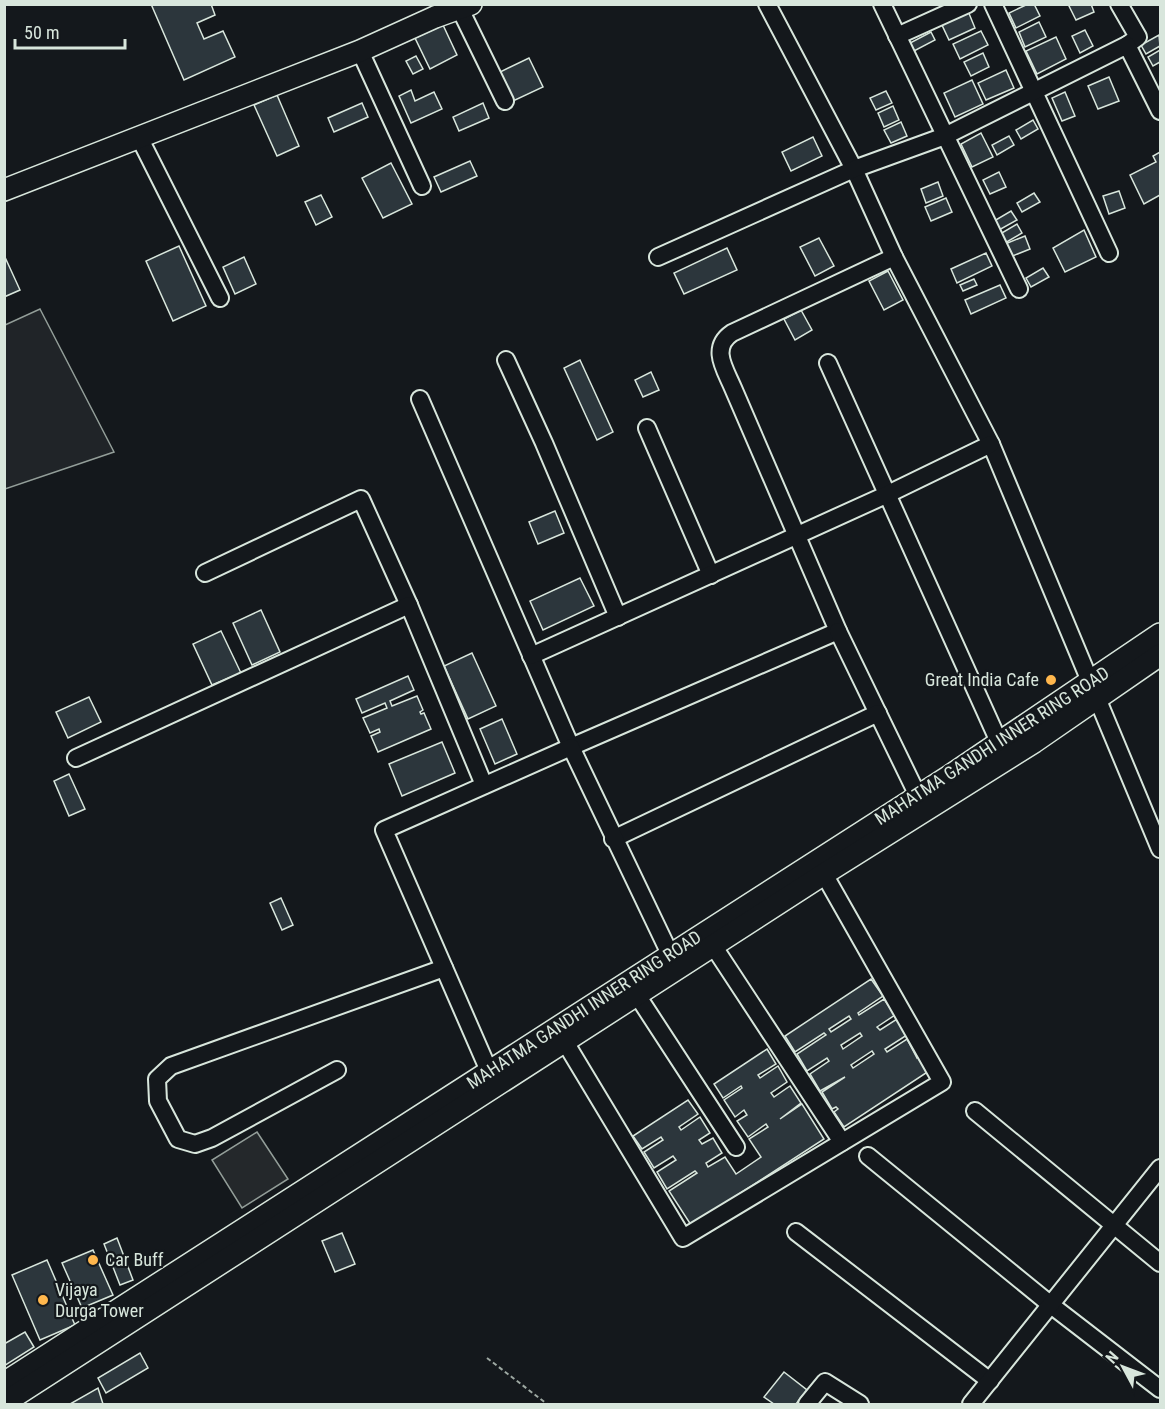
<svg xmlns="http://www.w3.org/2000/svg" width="1165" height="1409" viewBox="0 0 1165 1409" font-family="'Roboto Condensed',sans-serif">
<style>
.green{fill:#202428;stroke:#939e99;stroke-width:1.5}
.parking{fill:#24282b;stroke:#939e99;stroke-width:1.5}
.building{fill:#2c363c;stroke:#d8e6dc;stroke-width:1.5;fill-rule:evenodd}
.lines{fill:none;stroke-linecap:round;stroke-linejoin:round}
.minor-casing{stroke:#d8e6dc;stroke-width:20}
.major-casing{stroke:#d8e6dc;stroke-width:24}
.path{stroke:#9da8a2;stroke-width:2;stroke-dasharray:4.5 3;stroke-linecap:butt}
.minor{stroke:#14181c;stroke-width:16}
.major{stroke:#14181c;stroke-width:21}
.poi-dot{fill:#ffb74d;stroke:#14181c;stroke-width:2}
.labels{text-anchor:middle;stroke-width:4.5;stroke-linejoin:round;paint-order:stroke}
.poi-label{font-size:18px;fill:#d8e6dc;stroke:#14181c;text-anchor:start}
.street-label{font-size:18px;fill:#d8e6dc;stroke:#14181c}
</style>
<rect width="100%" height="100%" fill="#14181c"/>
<path class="green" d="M40 309 114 452 5 489V325Z"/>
<path class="parking" d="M257 1132 288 1179 242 1208 212 1160Z"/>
<g class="building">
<path d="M151 4H211L215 15 197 23 204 39 223 31 235 57 184 80Z"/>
<path d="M1028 4H1034L1040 16 1016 28 1009 13Z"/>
<path d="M1072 4H1091L1094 12 1076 20 1069 6Z"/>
<path d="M968 11 975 28 949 40 941 23Z"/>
<path d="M1039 22 1046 37 1025 47 1019 32Z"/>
<path d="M443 25 457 55 430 69 415 38Z"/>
<path d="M1085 30 1093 46 1080 53 1072 36Z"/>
<path d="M981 31 988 45 960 59 953 44Z"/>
<path d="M931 32 935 40 914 51 910 43Z"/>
<path d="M1159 35 1160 46 1146 54 1141 45Z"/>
<path d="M1056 37 1066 59 1037 74 1026 51Z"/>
<path d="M1160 50V62L1153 66 1148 57Z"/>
<path d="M983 53 989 67 971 76 964 62Z"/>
<path d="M416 56 423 69 413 74 406 61Z"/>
<path d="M529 58 543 87 513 101 500 72Z"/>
<path d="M1006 70 1014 88 986 100 978 83Z"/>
<path d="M1109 77 1119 101 1098 109 1088 86Z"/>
<path d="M972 80 983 104 955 117 944 93Z"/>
<path d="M411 90 415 101 434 92 442 109 411 123 399 96Z"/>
<path d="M886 91 892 103 876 110 870 98Z"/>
<path d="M1065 92 1075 116 1062 121 1052 98Z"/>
<path d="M277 95 299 146 277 156 254 105Z"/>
<path d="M362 103 368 117 334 132 328 118Z"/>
<path d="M483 103 489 118 459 131 453 117Z"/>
<path d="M893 106 899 120 884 127 878 113Z"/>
<path d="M1033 120 1038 129 1021 139 1016 130Z"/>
<path d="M901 122 907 136 891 143 884 130Z"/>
<path d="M981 133 993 157 972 167 961 144Z"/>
<path d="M1009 136 1014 145 997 155 992 145Z"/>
<path d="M813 137 822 156 791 171 782 152Z"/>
<path d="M1160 152V195L1144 204 1130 175 1156 162 1153 156Z"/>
<path d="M470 161 477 176 441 192 434 177Z"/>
<path d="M391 163 412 204 383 218 362 178Z"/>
<path d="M999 172 1006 187 990 194 983 180Z"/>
<path d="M938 182 943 196 926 203 921 189Z"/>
<path d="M1119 191 1125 208 1109 214 1103 196Z"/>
<path d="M1034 193 1040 202 1022 212 1017 203Z"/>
<path d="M321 195 332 217 316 225 305 202Z"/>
<path d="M946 198 952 212 931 221 925 207Z"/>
<path d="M1011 211 1017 220 999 230 994 221Z"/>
<path d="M1017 224 1022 233 1005 243 1000 234Z"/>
<path d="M1084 230 1096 257 1065 272 1053 248Z"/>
<path d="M1025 236 1030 249 1010 257 1005 244Z"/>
<path d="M819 238 834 266 815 276 800 247Z"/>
<path d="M179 246 206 306 173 321 146 261Z"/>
<path d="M727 248 737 270 684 294 674 273Z"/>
<path d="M986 253 992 266 957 283 951 269Z"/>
<path d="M4 255 20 290 4 297Z"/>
<path d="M244 257 256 284 235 294 223 267Z"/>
<path d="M1043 268 1049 277 1031 287 1026 278Z"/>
<path d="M888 271 903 300 884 310 869 281Z"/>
<path d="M974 279 977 285 963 291 960 285Z"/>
<path d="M1000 285 1006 298 971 314 965 300Z"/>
<path d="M801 310 812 330 795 340 784 319Z"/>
<path d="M580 360 613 432 597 440 564 368Z"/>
<path d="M651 372 659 390 643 397 635 380Z"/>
<path d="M555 511 564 533 538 544 529 522Z"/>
<path d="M580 578 594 606 543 630 530 601Z"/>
<path d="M261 610 280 652 252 665 233 623Z"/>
<path d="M221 631 241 673 212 685 193 644Z"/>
<path d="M472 653 496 706 468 719 444 666Z"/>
<path d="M408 676 414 690 390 701 392 706 417 696 423 710 420 712 421 714 424 713 431 729 378 752 371 736 380 732 379 729 370 733 363 718 387 708 385 703 362 713 356 699Z"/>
<path d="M89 697 101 722 68 738 56 712Z"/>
<path d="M502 719 517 754 495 764 480 729Z"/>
<path d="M442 742 455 773 402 796 389 764Z"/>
<path d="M69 774 85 809 69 816 54 781Z"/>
<path d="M281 898 293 925 282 930 270 903Z"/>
<path d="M871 979 883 996 858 1013 859 1015 884 999 895 1015 877 1027 880 1030 897 1019 907 1035 885 1049 887 1052 907 1039 917 1058 919 1056 929 1071 844 1127 834 1112 838 1109 836 1107 832 1109 822 1092 845 1077 820 1091 810 1074 829 1061 827 1058 807 1071 797 1054 826 1035 824 1033 795 1052 785 1036ZM849 1016 851 1019 831 1032 829 1029ZM860 1033 862 1036 843 1049 841 1045ZM872 1051 874 1054 853 1068 851 1065Z"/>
<path d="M767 1049 776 1064 758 1075 760 1078 778 1066 787 1082 771 1093 774 1097 790 1086 801 1103 780 1119 802 1104 824 1139 691 1225 669 1191 697 1173 695 1171 667 1189 657 1172 676 1160 673 1156 654 1168 644 1152 663 1140 661 1137 642 1149 633 1136 688 1100 698 1114 679 1127 681 1130 700 1117 710 1133 699 1140 702 1144 713 1138 722 1153 706 1163 708 1167 725 1157 736 1174 761 1157 749 1139 768 1127 766 1124 748 1137 737 1121 747 1115 744 1110 735 1117 724 1100 742 1088 741 1086 723 1098 714 1084Z"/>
<path d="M342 1233 355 1264 335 1272 322 1241Z"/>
<path d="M117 1238 133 1280 120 1285 104 1244Z"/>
<path d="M93 1250 113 1295 82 1308 62 1263Z"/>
<path d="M47 1260 75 1325 40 1340 12 1275Z"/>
<path d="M25 1332 34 1347 4 1366V1344Z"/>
<path d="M140 1353 148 1368 106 1393 98 1378Z"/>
<path d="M784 1372 807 1390 796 1404H774L764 1397Z"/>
<path d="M98 1388 103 1404H70Z"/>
</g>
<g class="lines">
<defs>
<g id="minor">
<path d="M767 4 854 169 894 257 991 444 1160 849"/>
<path d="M882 4 1019 289"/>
<path d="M993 4 1109 253"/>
<path d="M1119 4 1138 37 1127 45"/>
<path d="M460 9 505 101"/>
<path d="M897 36 968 4"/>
<path d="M360 51 422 186"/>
<path d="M139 137 220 298"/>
<path d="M658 257 854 169 945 136 1127 45 1160 111"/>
<path d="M506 360 544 443 618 617"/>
<path d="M828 363 999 742"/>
<path d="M420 399 571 747 838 631 733 388C725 369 710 348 732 333L894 257"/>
<path d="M647 428 711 575"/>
<path d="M205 573 361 499 409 605"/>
<path d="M838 631 918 796"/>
<path d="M531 656 888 494 991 444"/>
<path d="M76 758 409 605 484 785"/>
<path d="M613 839 878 713"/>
<path d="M714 947 842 1142"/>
<path d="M637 995 736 1147"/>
<path d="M565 1042 683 1238 942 1082 824 874"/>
<path d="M337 1070 212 1138 195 1144 178 1139 158 1101 157 1079 171 1066 444 968"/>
<path d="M489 1071 384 830 571 747 670 954"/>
<path d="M975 1111 1160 1263"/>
<path d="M868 1156 1051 1305 1160 1389"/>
<path d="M796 1232 990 1381"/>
<path d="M807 1404 825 1382 860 1404"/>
<path d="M971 1404 1160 1168"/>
</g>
<g id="major">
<path d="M4 190 360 51 435 17 471 4"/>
<path d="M4 1383 951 775 1160 634"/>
<path d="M4 1403 824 874 1034 742 1160 655"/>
</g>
</defs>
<use href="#minor" class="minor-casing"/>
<use href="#major" class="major-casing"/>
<path class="path" d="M487 1358 547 1404"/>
<use href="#minor" class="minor"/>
<use href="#major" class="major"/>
</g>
<g class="poi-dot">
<circle cx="1051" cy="680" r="6"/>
<circle cx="93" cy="1260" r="6"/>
<circle cx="43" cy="1300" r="6"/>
</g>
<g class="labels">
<g class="poi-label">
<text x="1039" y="686" text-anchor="end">Great India Cafe</text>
<text x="105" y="1266">Car Buff</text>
<text x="55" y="1296">Vijaya<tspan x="55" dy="21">Durga Tower</tspan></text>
</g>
<g class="street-label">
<text transform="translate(992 746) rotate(-33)" y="6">MAHATMA GANDHI INNER RING ROAD</text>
<text transform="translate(584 1010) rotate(-33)" y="6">MAHATMA GANDHI INNER RING ROAD</text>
</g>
</g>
<rect width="1165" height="1409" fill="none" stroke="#d8e6dc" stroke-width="12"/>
<g transform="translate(1123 1367) rotate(311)" stroke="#14181c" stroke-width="4.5" paint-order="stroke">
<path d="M0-4.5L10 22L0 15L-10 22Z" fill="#d8e6dc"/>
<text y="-9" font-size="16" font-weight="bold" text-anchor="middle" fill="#d8e6dc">N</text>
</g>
<path d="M15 39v9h110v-9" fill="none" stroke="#d8e6dc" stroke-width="3"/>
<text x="24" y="39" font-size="18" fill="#d8e6dc" stroke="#14181c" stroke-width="4.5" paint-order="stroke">50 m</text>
</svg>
